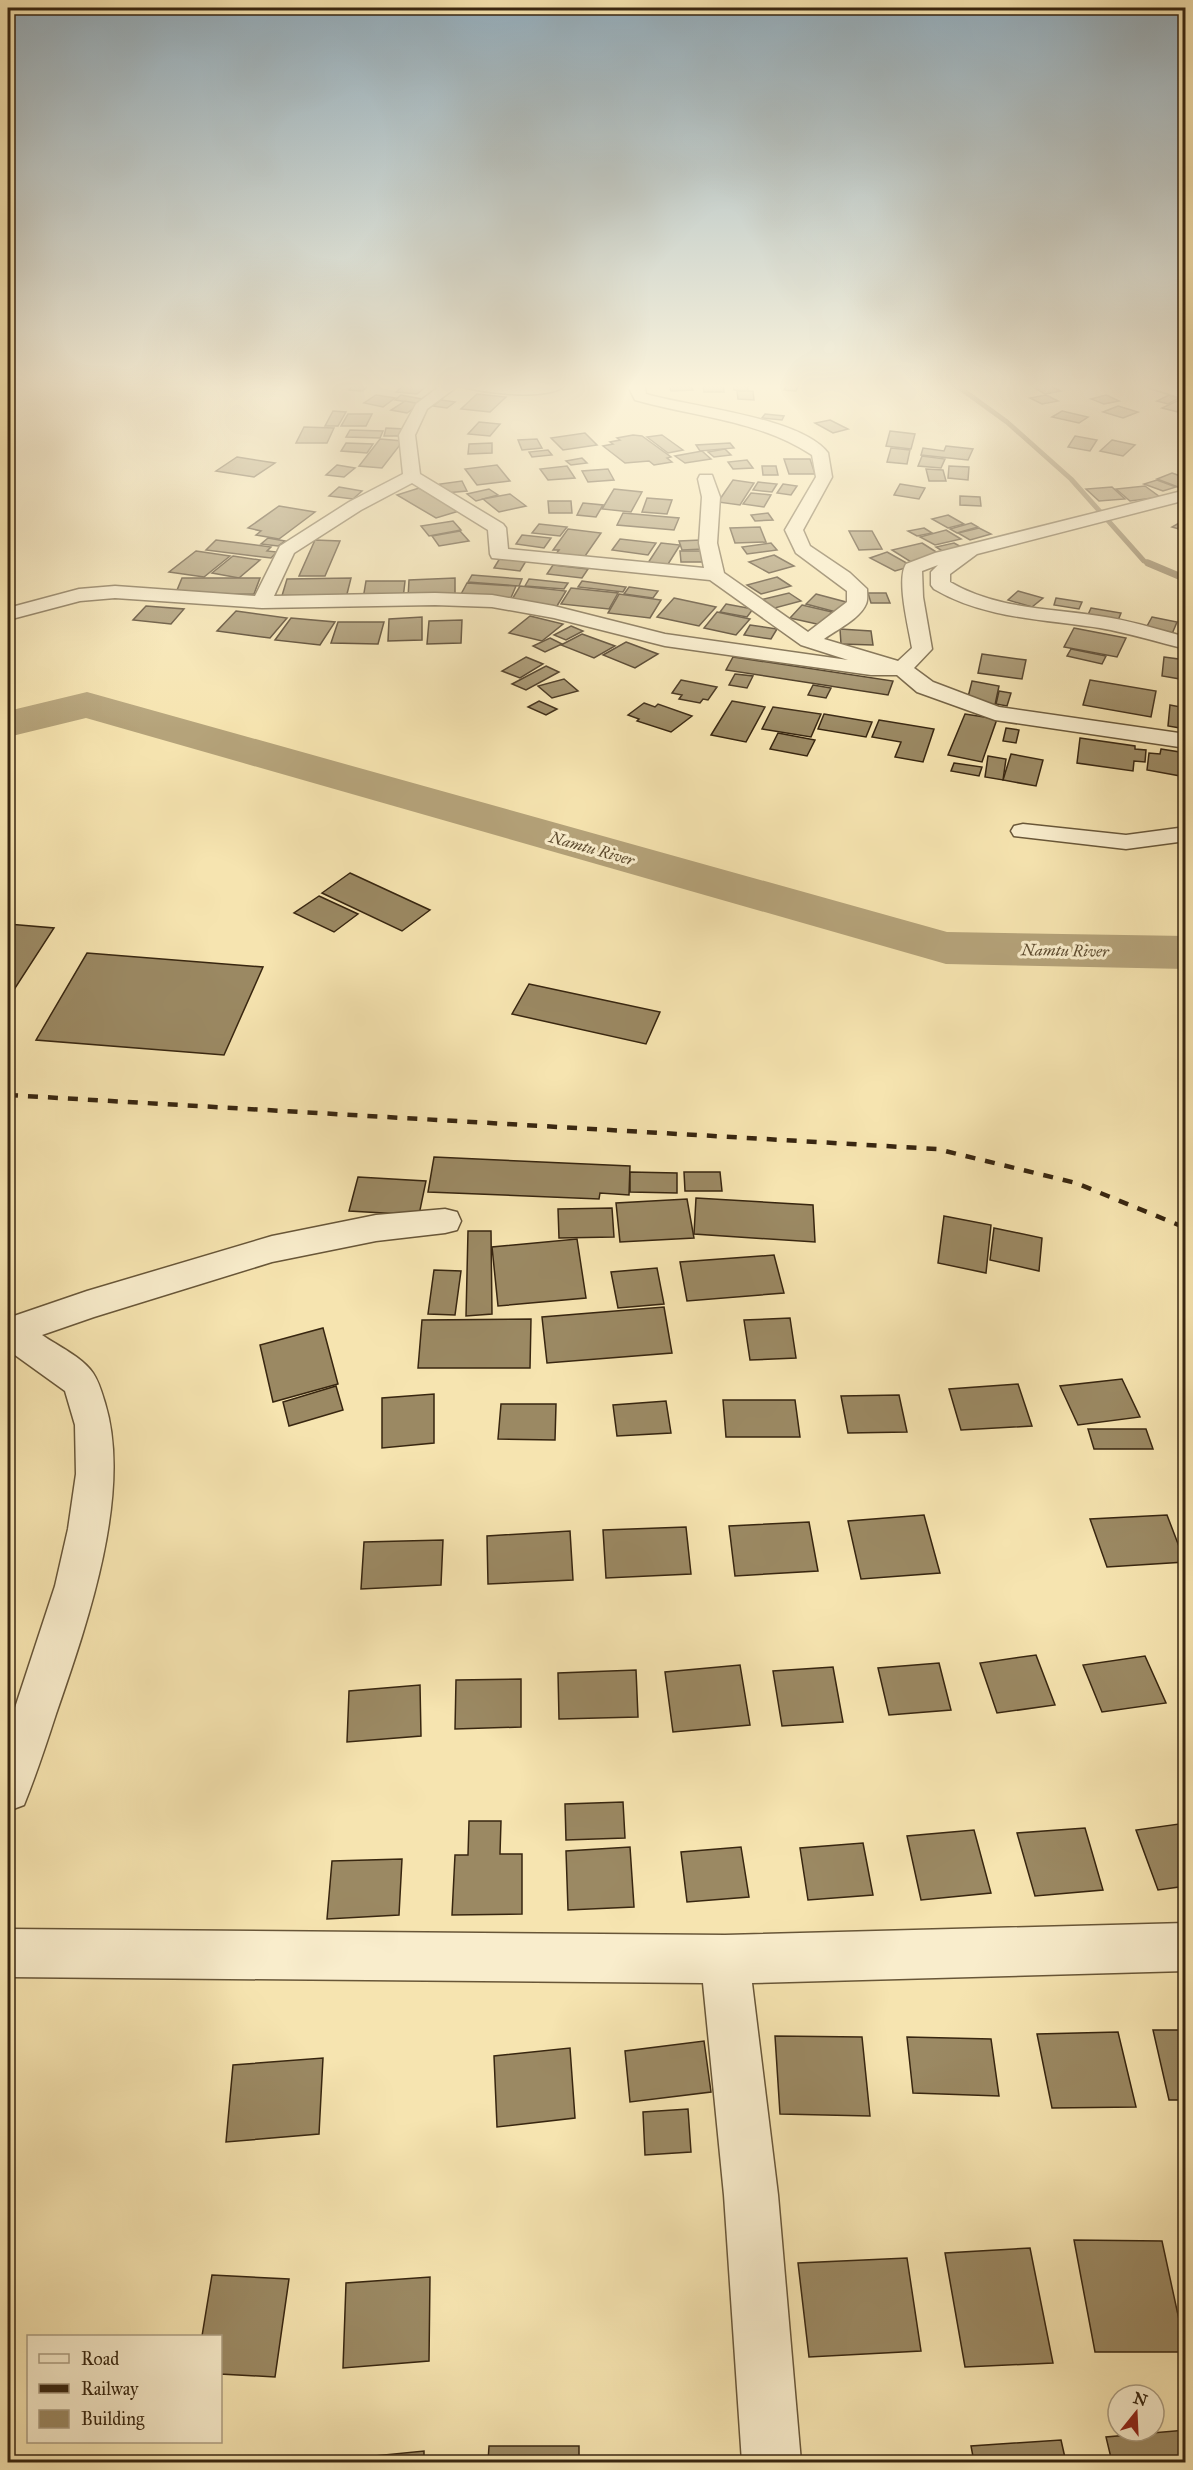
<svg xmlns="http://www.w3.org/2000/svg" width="1193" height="2470" viewBox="0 0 1193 2470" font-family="'IM FELL Great Primer',serif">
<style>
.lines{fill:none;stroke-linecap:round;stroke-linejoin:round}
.stream-far1{stroke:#837150;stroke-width:5}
.stream{stroke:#837150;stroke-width:7}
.river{fill:#b5a37a;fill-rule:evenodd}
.building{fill:#9b8963;stroke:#382610;stroke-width:1.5}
.minor-casing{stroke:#685638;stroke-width:3}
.minor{fill:#f9edcc;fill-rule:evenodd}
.rail{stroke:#382610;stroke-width:4.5;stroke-dasharray:10 10;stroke-linecap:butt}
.labels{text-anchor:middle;stroke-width:6;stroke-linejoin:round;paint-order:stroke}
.far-water-label{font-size:16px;font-style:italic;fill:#5e4c30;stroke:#f9edcc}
</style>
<rect width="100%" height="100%" fill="#f6e4b0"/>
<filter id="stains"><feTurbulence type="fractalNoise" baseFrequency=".00333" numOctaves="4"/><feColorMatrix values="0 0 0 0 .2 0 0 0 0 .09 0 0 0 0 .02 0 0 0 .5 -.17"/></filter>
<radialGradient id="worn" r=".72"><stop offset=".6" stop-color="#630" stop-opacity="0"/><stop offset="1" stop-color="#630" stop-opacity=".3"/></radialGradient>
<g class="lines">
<path class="stream-far1" d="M953 383 1007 422 1071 479 1144 561 1151 564"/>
<path class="stream" d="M1148 563 1186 579"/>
<path class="river" d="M87 692 947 932 1186 936V969L946 964 86 718 8 737V711Z"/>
</g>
<g class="building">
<path d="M355 383 369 384 363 391 349 390Z"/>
<path d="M400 383H423L429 384 417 394 396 392 403 386H396Z"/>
<path d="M733 383H748V391L734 390Z"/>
<path d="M787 383H799L796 391 784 390Z"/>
<path d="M690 384 693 390 671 391 669 385Z"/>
<path d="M703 384H723L724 392H704Z"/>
<path d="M1046 384 1061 391 1045 394 1031 386Z"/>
<path d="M737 391H753L754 400 738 399Z"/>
<path d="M477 394 506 397 490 412 461 409Z"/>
<path d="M376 395 395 398 383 407 364 403Z"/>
<path d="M401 395 427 400 421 404 395 400Z"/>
<path d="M1046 395 1058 401 1042 404 1030 398Z"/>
<path d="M1106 395 1119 401 1104 404 1091 399Z"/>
<path d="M1169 395 1179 398 1168 404 1157 401Z"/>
<path d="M441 400 455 402 447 408 433 406Z"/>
<path d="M405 401 420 404 407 413 391 410Z"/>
<path d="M1177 401 1186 404V414L1162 408Z"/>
<path d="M1118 406 1138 412 1123 418 1103 412Z"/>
<path d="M333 411 346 412 338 426H325Z"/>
<path d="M1062 411 1088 417 1079 423 1052 417Z"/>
<path d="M348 414H372L366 426H341Z"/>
<path d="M765 414 784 416 782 420 762 418Z"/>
<path d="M830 420 848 429 833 433 815 423Z"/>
<path d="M479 422 500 424 490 436 468 434Z"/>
<path d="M304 427 334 428 327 443H296Z"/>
<path d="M386 428 405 429 402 436H384Z"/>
<path d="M350 430 383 431 380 438 346 437Z"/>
<path d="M890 431 915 434 911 449 886 446Z"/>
<path d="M585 433 597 445 563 450 551 438Z"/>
<path d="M633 435 642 436 671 457 667 458 672 462 654 465 649 461 625 463 603 446 613 444 610 442 620 440 617 438Z"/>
<path d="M662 435 683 450 668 453 647 437Z"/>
<path d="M1075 436 1097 440 1090 451 1068 447Z"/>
<path d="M380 439 403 441 382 468 359 466Z"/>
<path d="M537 439 542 448 522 450 518 440Z"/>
<path d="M1112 440 1135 445 1123 456 1100 451Z"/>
<path d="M346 443 373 444 367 453 341 451Z"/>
<path d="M492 443V453L468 454 469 444Z"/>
<path d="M730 443 734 448 700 451 696 445Z"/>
<path d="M946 446 973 449 968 460 921 455 923 448 944 451Z"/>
<path d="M891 448 910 450 907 464 887 462Z"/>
<path d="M725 449 731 455 714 457 708 452Z"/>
<path d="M548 450 552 455 532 457 529 452Z"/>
<path d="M702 451 711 459 685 463 675 456Z"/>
<path d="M922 456 945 459 941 468 918 466Z"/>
<path d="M237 457 275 463 254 477 216 471Z"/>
<path d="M582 458 587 463 571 465 566 461Z"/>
<path d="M784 459H810L815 474H789Z"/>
<path d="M747 460 753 468 733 469 728 462Z"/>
<path d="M337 465 355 468 344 477 326 475Z"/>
<path d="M497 465 510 481 477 485 465 469Z"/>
<path d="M567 466 575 478 548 480 540 469Z"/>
<path d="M762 466H776L778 475H763Z"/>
<path d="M949 466 969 467 968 480 948 478Z"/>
<path d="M608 469 614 480 588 482 582 471Z"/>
<path d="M926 469 943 470 946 481H929Z"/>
<path d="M1172 473 1186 478V484L1178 487 1157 479Z"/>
<path d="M733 480 754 483 740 505 718 502Z"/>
<path d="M1157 480 1176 487 1163 491 1144 484Z"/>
<path d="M462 481 467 491 445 493 440 484Z"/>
<path d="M758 482 777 484 772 492 753 490Z"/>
<path d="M783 484 797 486 791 495 777 493Z"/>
<path d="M900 484 925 488 919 499 894 495Z"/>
<path d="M1145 486 1160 497 1130 501 1116 489Z"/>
<path d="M339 487 362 491 353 499 329 496Z"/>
<path d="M1112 487 1125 499 1099 501 1086 489Z"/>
<path d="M419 488 459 511 436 518 397 495Z"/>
<path d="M489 489 498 495 476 501 467 494Z"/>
<path d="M614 489 642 492 631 512 602 509Z"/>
<path d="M751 493 771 495 764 507 743 504Z"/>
<path d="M510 494 526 506 499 512 483 499Z"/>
<path d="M960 496 980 497 981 506 960 505Z"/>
<path d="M647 498 672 500 667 514 642 512Z"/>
<path d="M548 501H571L572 513H549Z"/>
<path d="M583 503 603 505 596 517 577 515Z"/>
<path d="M279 506 315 512 279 539 256 535 261 531 248 528Z"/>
<path d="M623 513 679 518 674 530 617 525Z"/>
<path d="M768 513 773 520 755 521 751 515Z"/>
<path d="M948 515 964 524 948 528 932 519Z"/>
<path d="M1186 519V531L1172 527Z"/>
<path d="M453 521 461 530 429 536 421 526Z"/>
<path d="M971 523 978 527 957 533 950 529Z"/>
<path d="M539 524 567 527 560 536 532 533Z"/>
<path d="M760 527 766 542 735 543 730 528Z"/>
<path d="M924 528 932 533 917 536 908 531Z"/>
<path d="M979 528 991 534 970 540 958 533Z"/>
<path d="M568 529 601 533 583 559 555 555 559 550H553Z"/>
<path d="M946 530 961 539 935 545 920 537Z"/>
<path d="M460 531 469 541 439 546 432 536Z"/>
<path d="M849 531H872L882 549 859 550Z"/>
<path d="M522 535 551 538 544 548 516 544Z"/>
<path d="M268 538 285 541 278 546 261 544Z"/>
<path d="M620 539 656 543 648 555 612 550Z"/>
<path d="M216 540 271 547 267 551 277 552 271 558 206 550Z"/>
<path d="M315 540 340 541 325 576H299Z"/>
<path d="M701 540 704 549 682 550 679 541Z"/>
<path d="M661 543 680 545 665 569 646 566Z"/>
<path d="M771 543 777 550 747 554 742 547Z"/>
<path d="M922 543 941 555 911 562 892 550Z"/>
<path d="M954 543 965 549 947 554 936 547Z"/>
<path d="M196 551 230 556 204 577 169 572Z"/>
<path d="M680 551H704L705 562H681Z"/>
<path d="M887 552 912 566 895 571 870 558Z"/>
<path d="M774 555 794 566 769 573 749 562Z"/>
<path d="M233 556 260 560 239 578 212 573Z"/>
<path d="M500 558 526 561 520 571 494 568Z"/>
<path d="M553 565 588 569 582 578 547 574Z"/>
<path d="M472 575 522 579 519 586 468 582Z"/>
<path d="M777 577 791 586 761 594 747 585Z"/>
<path d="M182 578H260L254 594 175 595Z"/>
<path d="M351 578 346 598 281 599 287 579Z"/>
<path d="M455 578V597L408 598 409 580Z"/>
<path d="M529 579 568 583 564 589 525 586Z"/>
<path d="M366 581H405L403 599H363Z"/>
<path d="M582 581 626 587 623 592 578 587Z"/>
<path d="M467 583 516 586 510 600 460 596Z"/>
<path d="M520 586 566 591 557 606 511 601Z"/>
<path d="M629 587 658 591 653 598 624 594Z"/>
<path d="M571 588 618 593 609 609 561 604Z"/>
<path d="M1018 591 1043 598 1032 607 1008 600Z"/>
<path d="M789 593 801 601 771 609 760 600Z"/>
<path d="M868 593H886L890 603H871Z"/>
<path d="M619 594 661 600 650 618 608 613Z"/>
<path d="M816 594 846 602 836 612 806 604Z"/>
<path d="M674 598 716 607 699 626 657 617Z"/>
<path d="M1056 598 1082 602 1079 609 1054 605Z"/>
<path d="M726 604 753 609 747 617 720 612Z"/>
<path d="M802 605 832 612 821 625 790 618Z"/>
<path d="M146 606 184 609 171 624 133 620Z"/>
<path d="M1091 608 1121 613 1117 623 1087 617Z"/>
<path d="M236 611 287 618 270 638 217 631Z"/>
<path d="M717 612 750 619 736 635 704 628Z"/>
<path d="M530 616 563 624 542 641 509 633Z"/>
<path d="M422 617V640L388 641 389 619Z"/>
<path d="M1152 617 1177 622 1172 634 1146 628Z"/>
<path d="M291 618 335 622 320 645 275 640Z"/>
<path d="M462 620 461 643 427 644 429 621Z"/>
<path d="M338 622H384L378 644 331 643Z"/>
<path d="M750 625 777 629 771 639 744 635Z"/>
<path d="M571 626 583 631 566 640 554 635Z"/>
<path d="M1074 628 1126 638 1117 657 1064 647Z"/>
<path d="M840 629 871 631 873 645 841 644Z"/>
<path d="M582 634 615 646 594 658 561 645Z"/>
<path d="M550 638 562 644 545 652 533 646Z"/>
<path d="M626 642 658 654 635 668 603 655Z"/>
<path d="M1071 649 1106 656 1102 664 1067 656Z"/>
<path d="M982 654 1026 660 1022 679 978 673Z"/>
<path d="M526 657 543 664 520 678 502 671Z"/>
<path d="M733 657 893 681 888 695 726 670Z"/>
<path d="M1164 657 1186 660V680L1162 676Z"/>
<path d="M546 666 559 672 526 690 512 684Z"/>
<path d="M735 674 753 676 747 688 729 685Z"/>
<path d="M564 679 578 691 552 698 538 686Z"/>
<path d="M681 680 717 687 708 700 703 699 700 703 679 699 682 695 672 693Z"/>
<path d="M1090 680 1156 691 1151 717 1083 705Z"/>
<path d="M972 681 999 686 995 705 967 701Z"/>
<path d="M813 685 831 688 826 698 808 695Z"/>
<path d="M999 691 1011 693 1007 706 996 704Z"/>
<path d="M539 701 557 709 546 715 528 707Z"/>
<path d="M732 701 765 707 746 742 711 735Z"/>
<path d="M644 703 655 707 658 704 692 716 671 732 637 721 639 719 628 715Z"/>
<path d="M1170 705 1186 708V729L1168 726Z"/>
<path d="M773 707 821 714 811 737 762 729Z"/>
<path d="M824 714 872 722 866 737 818 729Z"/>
<path d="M965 714 997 719 982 762 948 755Z"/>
<path d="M879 720 934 729 923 762 895 757 901 742 872 737Z"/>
<path d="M1006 728 1019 730 1016 743 1003 741Z"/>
<path d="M778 733 815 740 807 756 770 749Z"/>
<path d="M1080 738 1135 746V749L1146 750 1145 762 1134 761 1133 771 1077 763Z"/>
<path d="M1161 749 1186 753V777L1147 770 1149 753 1160 754Z"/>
<path d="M1011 754 1043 760 1036 786 1003 780Z"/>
<path d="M988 756 1006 759 1003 780 985 777Z"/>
<path d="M954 763 982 767 979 776 951 771Z"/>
<path d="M350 873 430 910 402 931 322 893Z"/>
<path d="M319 896 358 914 334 932 294 913Z"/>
<path d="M8 924 54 928 8 999Z"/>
<path d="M87 953 263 967 224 1055 36 1040Z"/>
<path d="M529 984 660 1012 646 1044 512 1014Z"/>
<path d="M434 1157 630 1166 629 1195 600 1193 599 1199 428 1192Z"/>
<path d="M630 1172 677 1173V1193L630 1192Z"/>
<path d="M684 1172H720L722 1191H685Z"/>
<path d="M358 1177 426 1181 419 1215 349 1211Z"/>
<path d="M696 1198 813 1205 815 1242 694 1234Z"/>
<path d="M687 1199 694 1238 620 1242 616 1203Z"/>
<path d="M612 1208 614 1237 559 1238 558 1209Z"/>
<path d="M944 1216 991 1225 986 1273 938 1263Z"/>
<path d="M994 1228 1042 1238 1039 1271 990 1260Z"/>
<path d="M468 1231H491L492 1314 466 1316Z"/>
<path d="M577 1239 586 1298 498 1306 492 1247Z"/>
<path d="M774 1255 784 1293 687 1301 680 1262Z"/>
<path d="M657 1268 664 1304 618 1308 611 1272Z"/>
<path d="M434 1270 461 1271 455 1315 428 1314Z"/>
<path d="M664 1307 672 1353 547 1363 542 1317Z"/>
<path d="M790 1318 796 1358 750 1360 744 1320Z"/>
<path d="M531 1319 530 1368H418L422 1320Z"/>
<path d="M323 1328 338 1384 273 1402 260 1345Z"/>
<path d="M1122 1379 1140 1417 1078 1425 1060 1386Z"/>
<path d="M1018 1384 1032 1426 961 1430 949 1389Z"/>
<path d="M336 1386 343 1410 289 1426 283 1402Z"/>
<path d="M434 1394V1443L382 1448V1398Z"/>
<path d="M899 1395 907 1432 848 1433 841 1396Z"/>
<path d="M723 1400H795L800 1437H726Z"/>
<path d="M666 1401 671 1433 617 1436 613 1405Z"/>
<path d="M501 1404H556L555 1440 498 1439Z"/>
<path d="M1088 1429H1146L1153 1449H1094Z"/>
<path d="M924 1515 940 1573 861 1579 848 1521Z"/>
<path d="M1167 1515 1185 1562 1107 1567 1090 1519Z"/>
<path d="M809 1522 818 1571 735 1576 729 1526Z"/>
<path d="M686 1527 691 1574 606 1578 603 1530Z"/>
<path d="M570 1531 573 1580 488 1584 487 1536Z"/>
<path d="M443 1540 441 1585 361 1589 364 1542Z"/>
<path d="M1036 1655 1055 1705 997 1713 980 1663Z"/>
<path d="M1145 1656 1166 1703 1102 1712 1083 1665Z"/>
<path d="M939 1663 951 1710 889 1715 878 1668Z"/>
<path d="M740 1665 750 1725 673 1732 665 1672Z"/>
<path d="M833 1667 843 1722 782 1726 773 1671Z"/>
<path d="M636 1670 638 1717 559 1719 558 1673Z"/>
<path d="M521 1679V1727L455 1729 456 1680Z"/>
<path d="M420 1685 421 1736 347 1742 349 1691Z"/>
<path d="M623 1802 625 1838 566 1840 565 1804Z"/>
<path d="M469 1821H501L500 1854H522V1914L452 1915 455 1855H468Z"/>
<path d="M1186 1823V1886L1158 1890 1136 1830Z"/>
<path d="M1085 1828 1103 1890 1035 1896 1017 1833Z"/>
<path d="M974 1830 991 1893 921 1900 907 1836Z"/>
<path d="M863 1843 873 1895 808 1900 800 1848Z"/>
<path d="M630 1847 634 1907 568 1910 566 1851Z"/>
<path d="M741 1847 749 1897 687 1902 681 1852Z"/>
<path d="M402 1859 399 1915 327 1919 332 1861Z"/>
<path d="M1153 2030H1186V2100H1169Z"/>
<path d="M1118 2032 1136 2107 1052 2108 1037 2034Z"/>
<path d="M775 2036 862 2037 870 2116 780 2114Z"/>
<path d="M907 2037 991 2039 999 2096 913 2093Z"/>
<path d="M704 2041 711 2092 630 2102 625 2051Z"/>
<path d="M570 2048 575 2118 497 2127 494 2056Z"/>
<path d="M323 2058 319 2134 226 2142 233 2065Z"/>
<path d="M688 2109 691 2152 645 2155 643 2112Z"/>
<path d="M1074 2240 1162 2241 1186 2352H1095Z"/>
<path d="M1030 2248 1053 2363 965 2367 945 2253Z"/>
<path d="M907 2258 921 2351 809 2357 798 2263Z"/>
<path d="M212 2275 289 2279 275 2377 220 2374V2336H202Z"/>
<path d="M430 2277 429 2361 343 2368 346 2283Z"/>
<path d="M1186 2430V2462H1112L1106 2437Z"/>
<path d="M1061 2440 1066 2462H974L971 2446Z"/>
<path d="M489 2446H579V2462H488Z"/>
<path d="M424 2451V2462H334V2460Z"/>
</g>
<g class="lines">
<defs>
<g id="minor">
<path d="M444 383 526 385 568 383C551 403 482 392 458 386L427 409 415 435 420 474 503 524 506 528 508 549 704 568 699 543 702 497 698 479 700 475H712L720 497 717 543 724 573 808 632 847 602V591L796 553 785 530 816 477 812 455C759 420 695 417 635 400L629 388 630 383H644L646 394C690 407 801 417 828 453L832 477 803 530 810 546 850 573 867 589C867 593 868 600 866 604 860 619 836 630 824 639L898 661 912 648C909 629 896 580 906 564L935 553 1186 490V500L977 554 950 574V582C996 609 1048 608 1099 616 1128 620 1157 629 1186 637V649C1157 642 1129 633 1100 628 1043 619 985 619 934 589L931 585V572L938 565 922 571 923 597 932 649 914 668 933 682 999 707 1186 734V748L995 720 917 692 897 675H871L665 646 554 618 492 607 435 605 262 608 115 598 80 601 8 620V608L79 589 115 586 255 596 280 546 349 502 403 474 399 435 416 404ZM412 483 488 530 490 554 492 558 710 580 801 645 848 660 665 634 554 606 492 595 435 593 274 596 294 553 361 510Z"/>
<path d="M1142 383H1164L1186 390V399L1144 386Z"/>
<path d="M1023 824 1126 835 1186 827V841L1126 849 1014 836 1011 831 1014 826Z"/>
<path d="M445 1209 457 1212 461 1221 457 1230 445 1233 376 1241 272 1262 94 1317 42 1335C58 1346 82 1357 93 1373 99 1382 102 1393 105 1403 133 1494 86 1627 56 1714 46 1745 36 1775 24 1805L8 1811V1729L55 1586 68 1529 76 1474 75 1425 65 1391 8 1350V1318L87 1291 272 1236 376 1215Z"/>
<path d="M1186 1923V1971L752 1983 778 2195 801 2462H742L724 2195 703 1983 8 1977V1929L725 1935Z"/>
</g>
</defs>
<use href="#minor" class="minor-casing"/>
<use href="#minor" class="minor"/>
<path class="rail" d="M8 1095 937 1149 1076 1183 1186 1228"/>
</g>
<linearGradient id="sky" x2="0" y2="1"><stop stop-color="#93adbc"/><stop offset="0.53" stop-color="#fbf3db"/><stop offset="1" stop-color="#fbf3db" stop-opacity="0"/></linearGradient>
<rect width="1193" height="729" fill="url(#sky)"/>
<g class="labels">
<g class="far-water-label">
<text transform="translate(592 848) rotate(16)" y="6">Namtu River</text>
<text transform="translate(1065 950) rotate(1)" y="6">Namtu River</text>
</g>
</g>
<rect width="1193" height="2470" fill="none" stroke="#f6e4b0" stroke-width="30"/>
<rect x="9" y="9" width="1175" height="2452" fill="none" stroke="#382610" stroke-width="3"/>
<rect x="15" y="15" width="1163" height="2440" fill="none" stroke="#382610" stroke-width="1.5"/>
<rect x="27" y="2335" width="195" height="108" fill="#f9edcc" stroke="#ac9d81" stroke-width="1.5"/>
<rect x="39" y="2354" width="30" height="9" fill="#f9edcc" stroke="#ac9d81" stroke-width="1.5"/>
<text x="81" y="2365" font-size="18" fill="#382610">Road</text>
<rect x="39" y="2384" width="30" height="9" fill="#382610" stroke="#ac9d81" stroke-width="1.5"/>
<text x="81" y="2395" font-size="18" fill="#382610">Railway</text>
<rect x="39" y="2410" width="30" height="18" fill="#9b8963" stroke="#ac9d81" stroke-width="1.5"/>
<text x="81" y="2425" font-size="18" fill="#382610">Building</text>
<g transform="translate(1136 2413) rotate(18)"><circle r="28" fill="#f9edcc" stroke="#ac9d81" stroke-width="1.5"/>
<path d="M0-4.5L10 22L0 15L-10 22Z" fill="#8f2418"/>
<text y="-9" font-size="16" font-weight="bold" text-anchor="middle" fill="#382610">N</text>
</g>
<rect width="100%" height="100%" filter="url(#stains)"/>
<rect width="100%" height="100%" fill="url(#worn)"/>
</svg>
